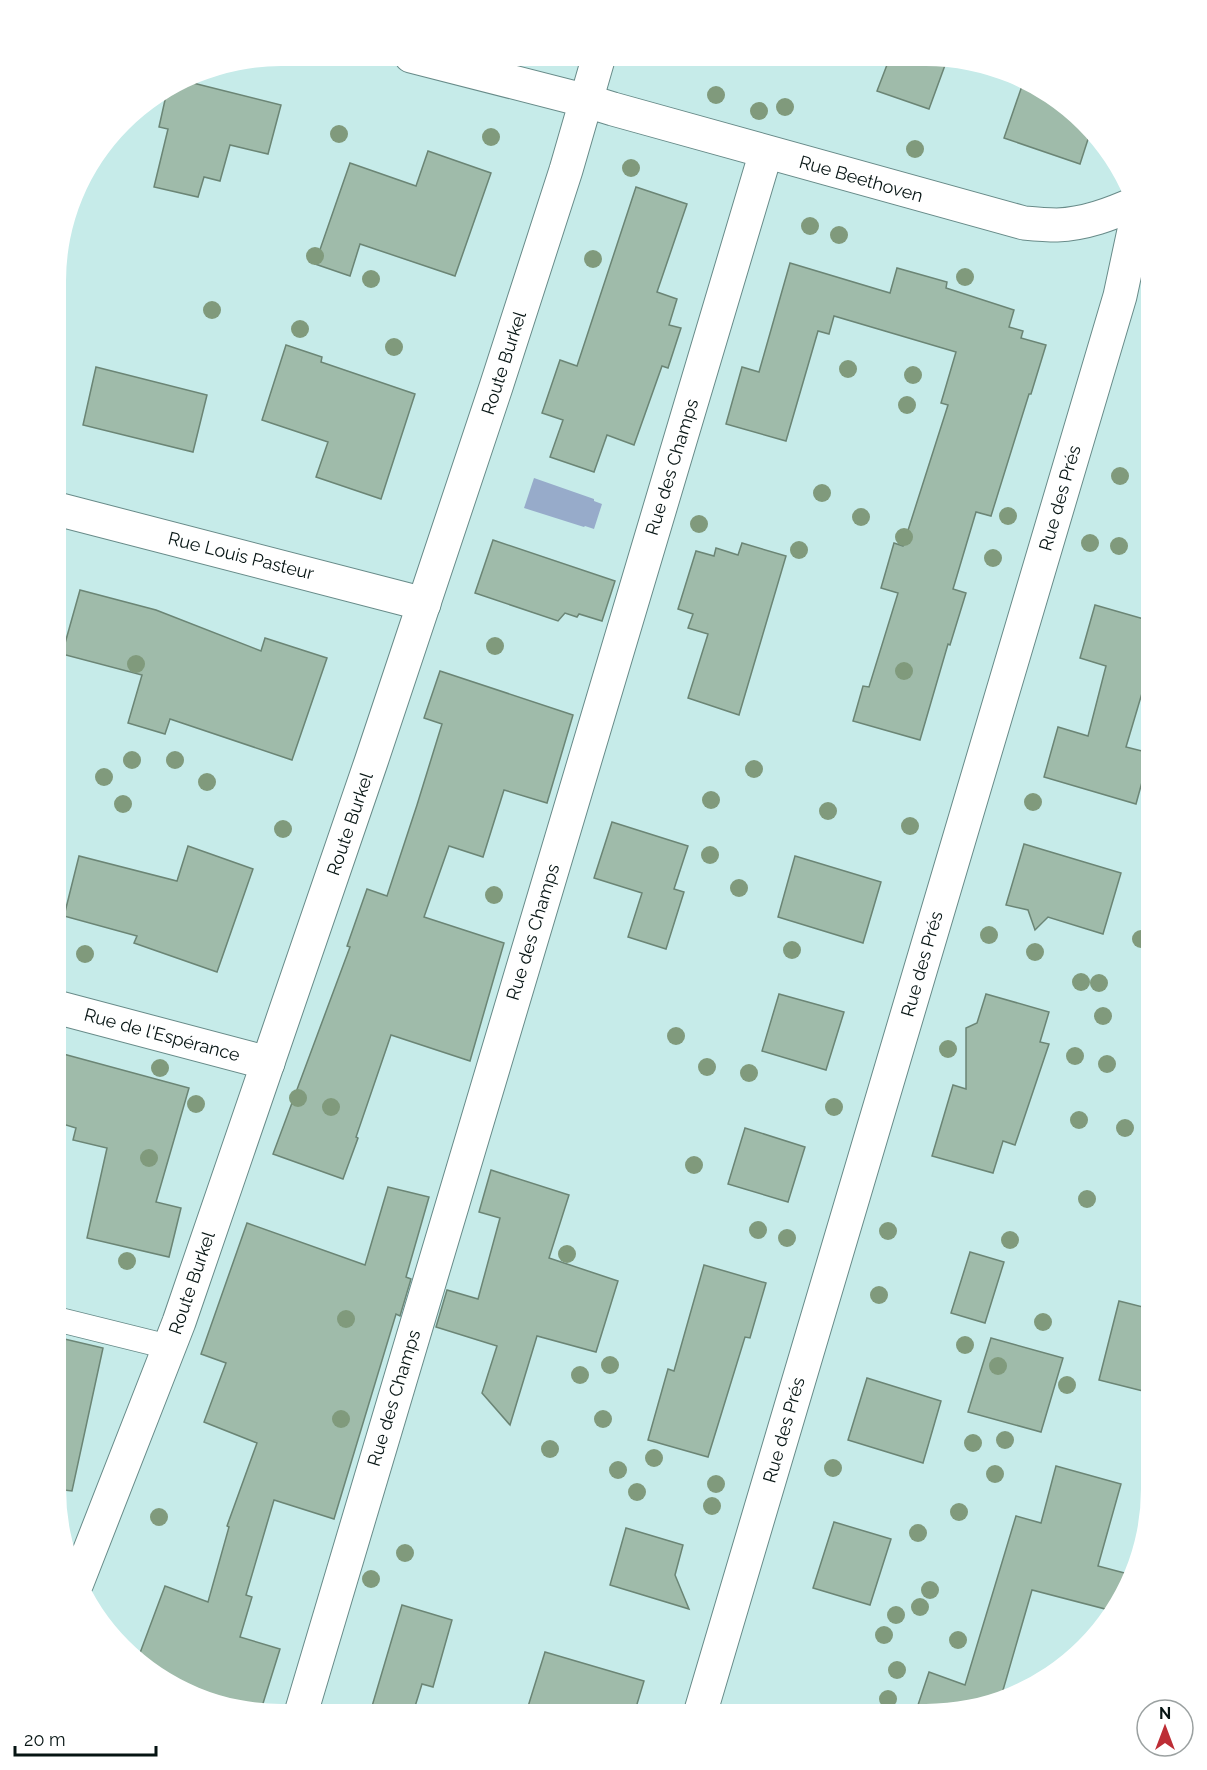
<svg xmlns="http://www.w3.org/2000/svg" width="1207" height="1770" viewBox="0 0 1207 1770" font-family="Raleway,sans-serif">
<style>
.water{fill:#97abca}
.building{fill:#9fbbaa;stroke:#6b8575;stroke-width:1.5}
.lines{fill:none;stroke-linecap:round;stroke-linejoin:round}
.service-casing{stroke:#688b89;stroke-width:26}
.minor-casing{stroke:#688b89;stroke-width:35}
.service{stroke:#fff;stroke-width:24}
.minor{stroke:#fff;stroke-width:33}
.tree{fill:#809a7c}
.labels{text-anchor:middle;stroke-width:4.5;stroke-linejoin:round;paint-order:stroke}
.street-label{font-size:18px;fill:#061413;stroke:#fff}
</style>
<rect width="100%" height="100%" fill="#c6ebe9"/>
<path class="water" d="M534 478 594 499V501L602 504 594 529 585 526 584 527 524 508Z"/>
<g class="building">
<path d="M890 57H948L929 109 877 91Z"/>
<path d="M1024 80 1063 102 1091 130 1080 164 1004 138Z"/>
<path d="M185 81 281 105 268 154 230 145 220 181 204 177 198 197 154 187 168 129 159 127 167 91Z"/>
<path d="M428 151 491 173 455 276 360 244 350 276 315 264 350 163 416 186Z"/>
<path d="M636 187 687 204 657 292 677 299 669 325 681 328 668 368 662 366 634 445 607 435 594 472 550 457 563 420 542 413 560 360 577 366Z"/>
<path d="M790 263 890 293 897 268 947 282 946 288 1014 310 1009 327 1023 331 1021 338 1046 345 1031 394H1029L991 516 976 512 953 589 966 593 950 645 948 644 920 740 853 721 863 686 869 687 898 593 881 588 894 543 903 546 948 405 941 403 956 352 834 316 829 334 818 331 786 441 726 424 742 367 759 372Z"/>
<path d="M286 345 322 357 321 362 415 394 381 499 316 477 328 442 262 420Z"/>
<path d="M96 367 207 395 193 452 83 425Z"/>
<path d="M493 540 615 581 602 621 579 614 577 617 565 613 558 621 475 593Z"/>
<path d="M742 543 786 556 739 715 688 698 708 634 688 628 693 614 678 609 696 551 714 556 716 548 738 555Z"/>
<path d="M80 590 156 610 261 651 265 638 327 658 292 760 170 719 165 734 128 723 142 675 62 654Z"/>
<path d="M1095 605 1151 621V663L1126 747 1150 753 1136 804 1044 777 1058 727 1088 736 1106 666 1080 658Z"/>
<path d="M440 671 573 715 547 803 504 790 483 857 449 846 424 917 504 943 470 1061 391 1035 356 1137 358 1138 343 1179 273 1154 350 947 347 946 367 889 387 896 417 805 442 724 424 718Z"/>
<path d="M612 822 688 846 674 889 684 892 666 949 628 937 642 893 594 878Z"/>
<path d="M1024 844 1121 873 1103 934 1048 917 1035 930 1028 910 1006 905Z"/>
<path d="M188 846 253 869 217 972 134 943 137 936 64 916 79 856 177 881Z"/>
<path d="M795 856 881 882 863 943 778 917Z"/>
<path d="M779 994 844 1012 826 1070 762 1051Z"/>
<path d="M986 994 1049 1012 1040 1042 1049 1044 1015 1145 1003 1141 993 1173 932 1156 953 1085 966 1089V1028L977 1023Z"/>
<path d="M56 1052 189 1088 156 1202 181 1208 169 1257 87 1238 107 1148 73 1140 76 1128 56 1122Z"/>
<path d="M745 1128 805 1147 788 1202 728 1184Z"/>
<path d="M491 1170 569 1195 549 1258 618 1281 596 1352 537 1336 510 1425 482 1393 497 1346 436 1327 447 1290 478 1299 500 1218 479 1212Z"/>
<path d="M388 1187 429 1197 406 1277 411 1279 400 1316 396 1314 334 1519 274 1500 246 1595 252 1597 240 1637 280 1649 260 1713H252L194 1697 144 1668 137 1661 165 1586 208 1602 229 1527 227 1526 257 1443 204 1422 226 1363 201 1354 247 1223 365 1265Z"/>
<path d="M970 1252 1004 1262 985 1323 951 1313Z"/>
<path d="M704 1265 766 1283 750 1338 745 1337 708 1457 648 1440 668 1369 674 1371Z"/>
<path d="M1119 1301 1151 1309V1393L1099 1380Z"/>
<path d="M56 1337 103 1348 72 1491 56 1489Z"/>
<path d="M991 1338 1063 1358 1041 1432 968 1412Z"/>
<path d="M867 1378 941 1401 923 1463 848 1440Z"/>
<path d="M1056 1466 1121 1484 1098 1566 1132 1575 1113 1611 1032 1590 1001 1697 1006 1699 926 1714H915L929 1672 965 1685 1016 1516 1041 1523Z"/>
<path d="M834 1522 891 1539 870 1605 813 1588Z"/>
<path d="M626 1528 683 1545 675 1575 689 1609 610 1585Z"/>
<path d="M402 1605 452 1620 433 1687 422 1684 413 1713H370Z"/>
<path d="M545 1652 644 1681 634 1714 526 1713Z"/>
</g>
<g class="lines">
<defs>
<path id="service" d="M56 1319 169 1347"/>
<g id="minor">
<path d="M411 56 587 101 613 109 1024 223C1035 224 1046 225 1057 225 1085 224 1111 214 1136 203"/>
<path d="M57 509 424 604"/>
<path d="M56 1007 268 1063"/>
<path d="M77 1583 179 1322 371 762 496 387 566 170 599 56"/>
<path d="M301 1713 766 152"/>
<path d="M700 1714 1120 296 1138 212"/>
</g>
</defs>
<use href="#service" class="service-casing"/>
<use href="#minor" class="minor-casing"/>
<use href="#service" class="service"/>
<use href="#minor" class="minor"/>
</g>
<g class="tree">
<circle cx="716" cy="95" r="9"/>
<circle cx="785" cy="107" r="9"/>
<circle cx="759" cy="111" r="9"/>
<circle cx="339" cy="134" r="9"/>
<circle cx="491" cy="137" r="9"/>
<circle cx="915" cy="149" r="9"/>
<circle cx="631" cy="168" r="9"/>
<circle cx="810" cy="226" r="9"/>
<circle cx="839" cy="235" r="9"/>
<circle cx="315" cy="256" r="9"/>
<circle cx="593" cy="259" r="9"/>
<circle cx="965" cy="277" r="9"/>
<circle cx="371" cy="279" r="9"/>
<circle cx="212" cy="310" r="9"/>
<circle cx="300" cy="329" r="9"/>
<circle cx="394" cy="347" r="9"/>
<circle cx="848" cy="369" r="9"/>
<circle cx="913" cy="375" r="9"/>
<circle cx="907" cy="405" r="9"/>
<circle cx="1120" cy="476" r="9"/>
<circle cx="822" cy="493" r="9"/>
<circle cx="1008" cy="516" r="9"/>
<circle cx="861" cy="517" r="9"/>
<circle cx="699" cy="524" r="9"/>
<circle cx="904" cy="537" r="9"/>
<circle cx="1090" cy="543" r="9"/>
<circle cx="1119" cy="546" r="9"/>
<circle cx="799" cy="550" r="9"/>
<circle cx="993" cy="558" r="9"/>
<circle cx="495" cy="646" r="9"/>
<circle cx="136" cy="664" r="9"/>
<circle cx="904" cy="671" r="9"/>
<circle cx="132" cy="760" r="9"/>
<circle cx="175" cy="760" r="9"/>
<circle cx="754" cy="769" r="9"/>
<circle cx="104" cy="777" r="9"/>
<circle cx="207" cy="782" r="9"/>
<circle cx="711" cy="800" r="9"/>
<circle cx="1033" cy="802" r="9"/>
<circle cx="123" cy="804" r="9"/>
<circle cx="828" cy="811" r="9"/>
<circle cx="910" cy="826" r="9"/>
<circle cx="283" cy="829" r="9"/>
<circle cx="710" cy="855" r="9"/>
<circle cx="739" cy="888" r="9"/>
<circle cx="494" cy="895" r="9"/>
<circle cx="989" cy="935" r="9"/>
<circle cx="1141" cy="939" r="9"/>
<circle cx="792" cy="950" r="9"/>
<circle cx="1035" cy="952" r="9"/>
<circle cx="85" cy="954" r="9"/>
<circle cx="1081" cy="982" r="9"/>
<circle cx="1099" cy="983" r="9"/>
<circle cx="1103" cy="1016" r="9"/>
<circle cx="676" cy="1036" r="9"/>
<circle cx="948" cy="1049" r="9"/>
<circle cx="1075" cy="1056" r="9"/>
<circle cx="1107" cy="1064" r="9"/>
<circle cx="707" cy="1067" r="9"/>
<circle cx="160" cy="1068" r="9"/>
<circle cx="749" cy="1073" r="9"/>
<circle cx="298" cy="1098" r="9"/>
<circle cx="196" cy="1104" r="9"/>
<circle cx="331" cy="1107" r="9"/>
<circle cx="834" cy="1107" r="9"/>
<circle cx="1079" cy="1120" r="9"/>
<circle cx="1125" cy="1128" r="9"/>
<circle cx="149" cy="1158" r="9"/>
<circle cx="694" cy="1165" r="9"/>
<circle cx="1087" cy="1199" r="9"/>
<circle cx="758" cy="1230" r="9"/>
<circle cx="888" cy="1231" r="9"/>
<circle cx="787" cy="1238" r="9"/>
<circle cx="1010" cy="1240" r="9"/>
<circle cx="567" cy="1254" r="9"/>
<circle cx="127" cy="1261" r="9"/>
<circle cx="879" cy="1295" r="9"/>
<circle cx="346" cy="1319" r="9"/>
<circle cx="1043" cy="1322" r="9"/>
<circle cx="965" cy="1345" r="9"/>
<circle cx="610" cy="1365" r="9"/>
<circle cx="998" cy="1366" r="9"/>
<circle cx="580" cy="1375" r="9"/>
<circle cx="1067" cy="1385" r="9"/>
<circle cx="341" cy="1419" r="9"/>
<circle cx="603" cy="1419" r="9"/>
<circle cx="1005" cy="1440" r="9"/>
<circle cx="973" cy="1443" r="9"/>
<circle cx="550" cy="1449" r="9"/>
<circle cx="654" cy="1458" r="9"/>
<circle cx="833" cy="1468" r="9"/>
<circle cx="618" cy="1470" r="9"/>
<circle cx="995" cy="1474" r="9"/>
<circle cx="716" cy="1484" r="9"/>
<circle cx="637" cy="1492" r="9"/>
<circle cx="712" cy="1506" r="9"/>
<circle cx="959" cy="1512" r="9"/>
<circle cx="159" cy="1517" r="9"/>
<circle cx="918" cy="1533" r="9"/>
<circle cx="405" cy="1553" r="9"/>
<circle cx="371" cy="1579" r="9"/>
<circle cx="930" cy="1590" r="9"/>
<circle cx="920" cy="1607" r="9"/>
<circle cx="896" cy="1615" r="9"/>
<circle cx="884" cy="1635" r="9"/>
<circle cx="958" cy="1640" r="9"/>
<circle cx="897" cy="1670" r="9"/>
<circle cx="888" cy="1699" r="9"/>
</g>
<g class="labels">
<g class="street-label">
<text transform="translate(861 179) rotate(16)" y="6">Rue Beethoven</text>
<text transform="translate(504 363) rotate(-72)" y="6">Route Burkel</text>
<text transform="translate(672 467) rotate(-73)" y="6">Rue des Champs</text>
<text transform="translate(1060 498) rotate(-74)" y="6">Rue des Prés</text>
<text transform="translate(241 556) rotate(14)" y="6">Rue Louis Pasteur</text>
<text transform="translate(350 824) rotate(-71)" y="6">Route Burkel</text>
<text transform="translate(533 932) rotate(-73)" y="6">Rue des Champs</text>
<text transform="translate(922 964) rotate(-74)" y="6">Rue des Prés</text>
<text transform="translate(162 1035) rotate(15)" y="6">Rue de l'Espérance</text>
<text transform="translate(192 1283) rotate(-71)" y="6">Route Burkel</text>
<text transform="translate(394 1398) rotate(-73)" y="6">Rue des Champs</text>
<text transform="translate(784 1430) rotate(-74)" y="6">Rue des Prés</text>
</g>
</g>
<path d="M0 0H1207V1770H0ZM281 66H926A215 215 0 0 1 1141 281V1489A215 215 0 0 1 926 1704H281A215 215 0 0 1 66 1489V281A215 215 0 0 1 281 66Z" fill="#fff" fill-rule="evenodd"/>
<g transform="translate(1165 1728)"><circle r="28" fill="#ffffff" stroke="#9ba1a1" stroke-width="1.5"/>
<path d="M0-4.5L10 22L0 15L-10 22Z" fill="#bd2d35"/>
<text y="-9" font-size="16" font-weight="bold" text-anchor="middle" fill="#061413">N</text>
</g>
<path d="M15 1746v9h141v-9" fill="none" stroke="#061413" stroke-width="3"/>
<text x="24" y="1746" font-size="18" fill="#061413" stroke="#ffffff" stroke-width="4.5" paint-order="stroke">20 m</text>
</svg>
